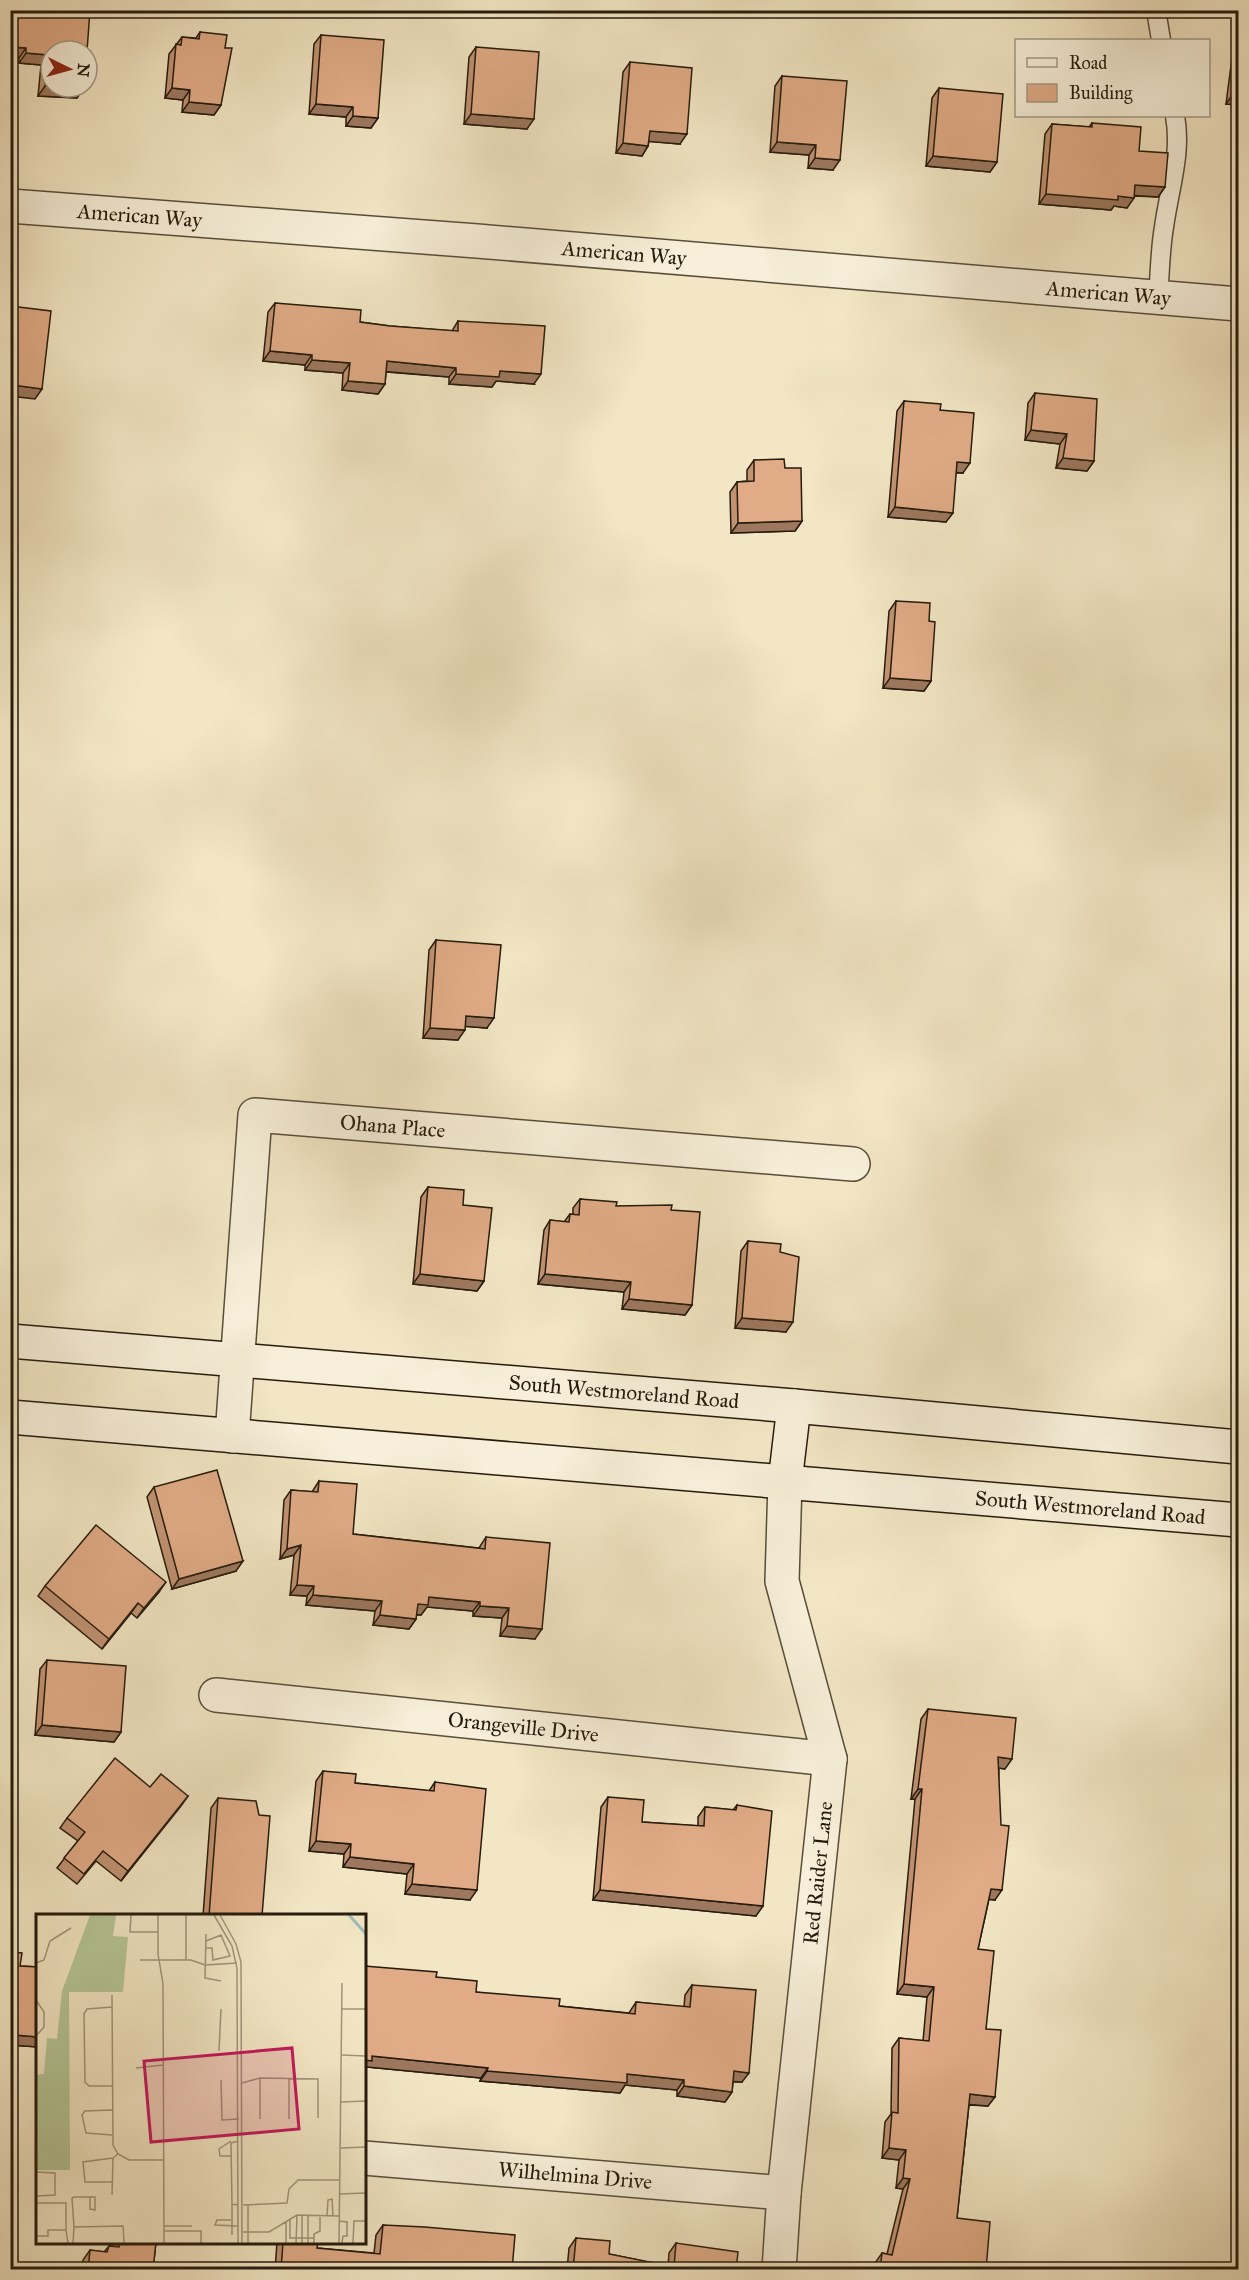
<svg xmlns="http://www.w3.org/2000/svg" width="1249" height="2280" viewBox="0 0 1249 2280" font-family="'IM FELL Great Primer',serif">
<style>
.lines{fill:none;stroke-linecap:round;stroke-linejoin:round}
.service-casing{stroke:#594e3a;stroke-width:21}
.minor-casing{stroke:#594e3a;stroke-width:36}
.secondary-casing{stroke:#261b0c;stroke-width:36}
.service{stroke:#f7efd9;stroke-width:18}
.minor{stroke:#f7efd9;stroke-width:33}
.secondary{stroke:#f7efd9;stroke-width:33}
.wall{fill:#c19373;stroke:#261b0c;stroke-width:1.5}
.shaded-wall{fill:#9d785e;stroke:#261b0c;stroke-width:1.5}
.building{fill:#e0ab86;stroke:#261b0c;stroke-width:1.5}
.labels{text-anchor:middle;stroke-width:5;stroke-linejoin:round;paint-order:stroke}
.street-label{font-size:21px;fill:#261b0c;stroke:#f7efd9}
.inset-river{fill:none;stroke:#9cbeb8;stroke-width:3}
.inset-road{fill:none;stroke:#a0957a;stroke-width:1.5}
.view{fill:#c2185b;fill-opacity:0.15;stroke:#c2185b;stroke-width:3}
.inset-edge{fill:none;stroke:#261b0c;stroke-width:3}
</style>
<rect width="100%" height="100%" fill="#f2e6c4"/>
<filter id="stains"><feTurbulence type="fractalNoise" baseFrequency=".00333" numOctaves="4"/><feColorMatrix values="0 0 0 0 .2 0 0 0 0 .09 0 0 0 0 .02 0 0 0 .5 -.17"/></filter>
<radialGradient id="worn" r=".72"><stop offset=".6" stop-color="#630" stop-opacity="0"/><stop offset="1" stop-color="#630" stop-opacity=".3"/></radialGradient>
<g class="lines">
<defs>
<g id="service">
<path d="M1156 10 1161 40"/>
<path d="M1158 297C1160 274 1160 250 1164 227 1169 190 1182 153 1175 116"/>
</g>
<g id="minor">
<path id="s1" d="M10 206 477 241 1238 304"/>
<path id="s2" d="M232 1436 255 1115 853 1164"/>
<path id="s3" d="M216 1695 830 1759"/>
<path id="s4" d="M364 2158 784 2193"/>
<path id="s5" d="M779 2270 784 2193 830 1759 782 1581 785 1482"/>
</g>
<g id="secondary">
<path id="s6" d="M10 1341 794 1406 1238 1447"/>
<path id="s7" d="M10 1417 1238 1520"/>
<path d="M785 1482 794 1406"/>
</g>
</defs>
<use href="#service" class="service-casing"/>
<use href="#minor" class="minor-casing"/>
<use href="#secondary" class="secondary-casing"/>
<use href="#service" class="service"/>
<use href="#minor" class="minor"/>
<use href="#secondary" class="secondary"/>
</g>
<g class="wall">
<path d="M10 10 84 88 77 98 38 96 41 65 19 63V58Z"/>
<path d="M200 32 225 48 221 105 214 115 182 112 183 100 165 98 169 54 182 37 196 38Z"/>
<path d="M321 35 378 118 371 128 346 126V117L309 114 314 44Z"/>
<path d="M1239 42V105L1226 104 1233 50Z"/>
<path d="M476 47 527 129 464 124 469 57Z"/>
<path d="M630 62 680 144 649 141 648 146 642 156 616 153 623 72Z"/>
<path d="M782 76 833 170 808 168 809 155 770 152 775 86Z"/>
<path d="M939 88 997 162 990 172 926 166 932 98Z"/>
<path d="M1092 123 1139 151 1165 187 1158 197 1134 196 1127 208 1114 206 1111 210 1039 204 1045 134 1052 124 1089 127Z"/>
<path d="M275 303 360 322 390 326 452 331 458 321 534 384 496 381 492 387 449 384V377L386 372 385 384 378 394 342 390 343 373 305 370V365L263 361 268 312Z"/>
<path d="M1035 393 1094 461 1087 471 1056 468 1060 444 1025 440 1028 403Z"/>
<path d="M904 401 940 410 963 473H956L946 522 888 517 897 411Z"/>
<path d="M754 460 785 468 802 521 795 531 731 533 730 492 737 482 747 481V470Z"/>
<path d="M896 601 929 621 931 681 924 691 883 688 889 611Z"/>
<path d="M436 940 487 1028 465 1026 458 1040 423 1038 429 950Z"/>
<path d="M428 1187 463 1205 484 1281 477 1291 413 1284 421 1197Z"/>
<path d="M580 1199 616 1206 671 1210 692 1305 685 1315 622 1309 624 1292 538 1284 544 1230 550 1220 564 1222 570 1214 573 1215V1208Z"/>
<path d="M748 1241 780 1252 786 1332 735 1328 741 1251Z"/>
<path d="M319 1481 353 1534 479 1548 486 1537 535 1639 500 1636 502 1618 473 1616V1611L427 1607 421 1615H416V1619L409 1629 373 1625 375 1611 306 1605 307 1596 290 1595 294 1555 280 1559 284 1500 291 1490 312 1492Z"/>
<path d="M154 1487 236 1571 172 1589 147 1497Z"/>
<path d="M45 1586 159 1592 137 1618 131 1613 102 1649 38 1596Z"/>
<path d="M47 1660 121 1732 114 1742 35 1735 40 1669Z"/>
<path d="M928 1709 1005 1769 999 1768 995 1900 989 1899 978 1949 986 2029 988 2106 969 2105 957 2218 986 2270H874L875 2263 882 2253 887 2254 903 2189 896 2188 899 2160 882 2158 885 2122 891 2114 892 2048 899 2038 923 2041 927 1997 897 1994 915 1799H911L921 1719Z"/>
<path d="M323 1771 355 1783 429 1791 435 1782 470 1900 405 1894 407 1874 343 1867 344 1854 309 1851 316 1781Z"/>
<path d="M150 1787 188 1796 121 1881 96 1861 77 1884 57 1868 78 1841 60 1828 67 1818Z"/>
<path d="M608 1797 642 1822 698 1826V1817L705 1807 733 1810 737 1805 756 1916 593 1900 601 1807Z"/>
<path d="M218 1798 262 1916H203L211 1808Z"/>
<path d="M10 1952 20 1966 38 1967V2047L10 2045Z"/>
<path d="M364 1966 436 1977 476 1992 559 2006 629 2013 636 2002 684 2007 685 1995 692 1985 742 2082H733L732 2092 725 2102 677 2096V2090L625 2085 620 2093 480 2081 481 2078 367 2067 365 2070Z"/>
<path d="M383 2225 512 2270H275L277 2242H318L317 2248 374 2253 376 2235Z"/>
<path d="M576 2238 609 2254 668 2266 669 2253 676 2243 736 2270H567L569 2248Z"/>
<path d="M113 2242H156L153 2270H82L83 2260 90 2250 104 2252 109 2246H113Z"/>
</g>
<g class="shaded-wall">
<path d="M10 47 26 48 19 58H10Z"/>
<path d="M26 53 48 55 41 65 19 63Z"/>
<path d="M45 86H51V87L84 88 77 98 38 96Z"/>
<path d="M172 88 190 90 183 100 165 98Z"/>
<path d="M1233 94H1239V105L1226 104Z"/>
<path d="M189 102 221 105 214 115 182 112Z"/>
<path d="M316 104 353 107 346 117 309 114Z"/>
<path d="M471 114 534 119 527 129 464 124Z"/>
<path d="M353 116 378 118 371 128 346 126Z"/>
<path d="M650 131 687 134 680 144 643 141Z"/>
<path d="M777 142 816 145 809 155 770 152Z"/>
<path d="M623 143 648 146 642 156 616 153Z"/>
<path d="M933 156 997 162 990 172 926 166Z"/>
<path d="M815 158 840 160 833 170 808 168Z"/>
<path d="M1135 185 1165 187 1158 197 1128 195Z"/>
<path d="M1046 194 1118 196 1134 198 1127 208 1114 206 1111 210 1039 204Z"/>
<path d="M270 351 312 355 305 365 263 361Z"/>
<path d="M312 360 350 363 343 373 305 370Z"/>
<path d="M387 361 456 368 449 377 380 371Z"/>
<path d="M500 371 541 374 534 384 496 381 492 387 449 384 456 374Z"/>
<path d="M348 381 385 384 378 394 342 390Z"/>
<path d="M13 385 42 389 35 399 10 396Z"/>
<path d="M1031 430 1067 434 1060 444 1025 440Z"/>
<path d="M1063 458 1094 461 1087 471 1056 468Z"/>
<path d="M957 462 970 463 963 473 950 472Z"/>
<path d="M895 507 953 513 946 522 888 517Z"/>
<path d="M802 521 795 531 731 533 738 523Z"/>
<path d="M890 678 931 681 924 691 883 688Z"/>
<path d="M466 1016 494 1018 487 1028 459 1026Z"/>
<path d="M430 1028 465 1030 458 1040 423 1038Z"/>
<path d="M420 1274 484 1281 477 1291 413 1284Z"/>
<path d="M545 1274 631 1282 624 1292 538 1284Z"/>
<path d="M629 1299 692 1305 685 1315 622 1309Z"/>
<path d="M742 1318 793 1322 786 1332 735 1328Z"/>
<path d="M301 1545 294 1555 280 1559 287 1549Z"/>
<path d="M243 1561 236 1571 172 1589 179 1579Z"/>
<path d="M166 1582 159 1592 137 1618 144 1608Z"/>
<path d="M297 1585 314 1586 307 1596 290 1595Z"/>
<path d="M313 1595 382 1601 375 1611 306 1605Z"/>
<path d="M429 1597 480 1602 473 1611 427 1607 421 1615 411 1614 418 1604Z"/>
<path d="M138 1603 131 1613 102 1649 109 1639Z"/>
<path d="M480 1606 509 1608 502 1618 473 1616Z"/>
<path d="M380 1615 416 1619 409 1629 373 1625Z"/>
<path d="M507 1626 542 1629 535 1639 500 1636Z"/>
<path d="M42 1725 121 1732 114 1742 35 1735Z"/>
<path d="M998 1757 1012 1759 1005 1769 991 1767Z"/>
<path d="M918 1789H922L915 1799H911Z"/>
<path d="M188 1796 181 1806 121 1881 128 1871Z"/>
<path d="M316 1841 351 1844 344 1854 309 1851Z"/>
<path d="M350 1857 414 1864 407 1874 343 1867Z"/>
<path d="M412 1884 477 1890 470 1900 405 1894Z"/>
<path d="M991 1889 1002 1890 995 1900 984 1899Z"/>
<path d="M600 1890 763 1906 756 1916 593 1900Z"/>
<path d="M904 1984 934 1987 927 1997 897 1994Z"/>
<path d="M10 2026 16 2027 10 2034Z"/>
<path d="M15 2035 38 2037V2047L10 2045V2041Z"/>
<path d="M372 2056 488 2068 481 2078 367 2067 364 2070V2060Z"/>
<path d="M487 2071 627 2074 684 2080 677 2090 625 2085 620 2093 480 2081Z"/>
<path d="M734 2071 749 2073 742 2082 727 2081Z"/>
<path d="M684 2086 732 2092 725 2102 677 2096Z"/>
<path d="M970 2094 995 2097 988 2106 963 2104Z"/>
<path d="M889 2148 906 2150 899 2160 882 2158Z"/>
<path d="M903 2178 910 2179 903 2189 896 2188Z"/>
</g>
<g class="building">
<path d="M10 10H90L87 51H51V86H45L48 55 26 53V48L10 47Z"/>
<path d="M200 32 227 35 225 48H232L221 105 189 102 190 90 172 88 176 44 181 45 182 37 199 39Z"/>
<path d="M321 35 384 40 378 118 353 116V107L316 104Z"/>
<path d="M476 47 539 52 534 119 471 114Z"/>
<path d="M1239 53V94H1233Z"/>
<path d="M630 62 692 68 687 134 650 131 648 146 623 143Z"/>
<path d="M782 76 847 81 840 160 815 158 816 145 777 142Z"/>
<path d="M939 88 1003 94 997 162 933 156Z"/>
<path d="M1092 123 1141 127 1139 151 1168 153 1165 187 1135 185 1134 198 1118 196V200L1046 194 1052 124 1092 127Z"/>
<path d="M275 303 361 310 360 322 390 326 458 331V321L545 326 541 374 500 371 499 377 456 374V368L387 361 385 384 348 381 350 363 312 360V355L270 351Z"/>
<path d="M10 306 51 311 42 389 13 385 11 403Z"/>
<path d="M1035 393 1097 399 1094 461 1063 458 1067 434 1031 430Z"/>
<path d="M904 401 941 404 940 410 974 413 970 463 957 462 953 513 895 507Z"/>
<path d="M784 459 785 468H801L802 521 738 523 737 482 754 481V460Z"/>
<path d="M896 601 930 603 929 621 935 622 931 681 890 678Z"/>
<path d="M436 940 501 945 494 1018 466 1016 465 1030 430 1028Z"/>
<path d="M428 1187 464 1190 463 1205 492 1208 484 1281 420 1274Z"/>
<path d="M580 1199 617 1202 616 1206 672 1205 671 1210 700 1212 692 1305 629 1299 631 1282 545 1274 550 1220 569 1222 570 1214 579 1215Z"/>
<path d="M748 1241 781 1244 780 1252 799 1257 793 1322 742 1318Z"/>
<path d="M217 1470 243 1561 179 1579 154 1487Z"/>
<path d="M319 1481 357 1484 353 1534 485 1549 486 1537 550 1543 542 1629 507 1626 509 1608 480 1606V1602L429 1597 428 1605 418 1604 416 1619 380 1615 382 1601 313 1595 314 1586 297 1585 301 1545 287 1549 291 1490 318 1492Z"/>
<path d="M96 1525 166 1582 144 1608 138 1603 109 1639 45 1586Z"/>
<path d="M47 1660 126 1666 121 1732 42 1725Z"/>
<path d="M928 1709 1016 1718 1012 1759 998 1757 1001 1825 1009 1826 1002 1890 991 1889 978 1949 994 1951 986 2029 1001 2030 995 2097 970 2094 957 2218 990 2222 986 2270H880L882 2253 892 2255 910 2179 903 2178 906 2150 889 2148 892 2112 898 2113 899 2038 929 2041 934 1987 904 1984 922 1789H918Z"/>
<path d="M115 1758 150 1787 161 1774 188 1796 128 1871 103 1851 84 1874 64 1858 85 1832 67 1818Z"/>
<path d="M323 1771 356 1774 355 1783 434 1791 435 1782 486 1789 477 1890 412 1884 414 1864 350 1857 351 1844 316 1841Z"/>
<path d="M608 1797 644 1800 642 1822 704 1826 705 1807 736 1810 737 1805 772 1811 763 1906 600 1890Z"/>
<path d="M218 1798 256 1801 259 1815 270 1816 262 1916H209Z"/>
<path d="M10 1952 22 1953 20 1966 38 1967V2037L15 2035 16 2027 10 2026Z"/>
<path d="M364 1966 437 1972 436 1977 477 1981 476 1992 560 1999 559 2006 635 2014 636 2002 690 2007 692 1985 756 1990 749 2073 734 2071 732 2092 684 2086V2080L627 2074V2083L487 2071 488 2068 372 2056V2061L364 2060Z"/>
<path d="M383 2225 425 2227 515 2235 512 2270H281L283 2242H318L317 2248 380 2254Z"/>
<path d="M576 2238 610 2241 609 2254 674 2267 676 2243 738 2252 736 2270H573Z"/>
<path d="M119 2242H156L153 2270H88L90 2250 107 2252 109 2246 119 2247Z"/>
<path d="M10 2268 29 2269 10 2270Z"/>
</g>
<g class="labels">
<g class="street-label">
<text dy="7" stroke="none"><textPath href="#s1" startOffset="130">American Way</textPath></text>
<text dy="7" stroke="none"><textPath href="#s1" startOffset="616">American Way</textPath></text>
<text dy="7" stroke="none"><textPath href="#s1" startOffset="1102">American Way</textPath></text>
<text dy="7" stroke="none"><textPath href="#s2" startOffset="460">Ohana Place</textPath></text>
<text dy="7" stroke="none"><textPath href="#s6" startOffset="616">South Westmoreland Road</textPath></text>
<text dy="7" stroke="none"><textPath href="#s7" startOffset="1084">South Westmoreland Road</textPath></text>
<text dy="7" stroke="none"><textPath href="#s3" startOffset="309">Orangeville Drive</textPath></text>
<text dy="7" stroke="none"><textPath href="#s5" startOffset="399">Red Raider Lane</textPath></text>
<text dy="7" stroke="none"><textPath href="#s4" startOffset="212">Wilhelmina Drive</textPath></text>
</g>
</g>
<g transform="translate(36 1914)">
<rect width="330" height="330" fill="#f2e6c4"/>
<path d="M54 1H80L77 22 92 23 87 78H33L34 256H0V161L8 160 11 124 21 125 26 77Z" fill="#b5c698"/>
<path class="inset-river" d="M313 1 330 20"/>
<path class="inset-road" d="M95 1 94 18H122M122 1V40L127 70 128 329M150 1V46M178 1 196 32 201 54 202 329M184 1 200 30 205 48 206 329M170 20 169 64 185 67M169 34H176L177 46 194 42 185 21 170 27M104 46H155L169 51 201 49M0 49 8 46 14 27 35 14M76 81 77 231 82 240 93 246H128M0 86 8 98V113L0 122M76 93 51 95 48 100 49 168 53 172H76M305 95H330M183 137 185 95M306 141 330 142M100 154 127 151M253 165V205M185 166 186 206 203 205M206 169 224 164 282 165V204M305 188 330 187M76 196 49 197 46 201 50 219 76 221M224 205V164M305 234 330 233M195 242H184L183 235 195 227M0 258 19 259V281L0 282M77 268H49L47 248 77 244M303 280 330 279M76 281 77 244 82 240M0 289H30V316M196 290 195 229 202 227M212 290V329M207 291 251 289 253 275 262 266H303M291 302 292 286 296 285 297 302M195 306H181L179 311 202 312M254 306V324H278M250 307V329M303 307 311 308V322H307L306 329M128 312H156M38 313 36 284 38 283H59V296L54 295V283M128 317H165V329M207 318H233L261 301 303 302M196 321V290L202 291M0 322H12V316H30L32 329M37 329 38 313 87 312 88 329M260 329 261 302M266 329V301M272 329V301M278 329V320L284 317V301M303 329 306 69M317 329 318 307H330"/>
<path class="view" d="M256 134 263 215 115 228 108 147Z"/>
<rect width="330" height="330" class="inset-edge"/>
</g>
<rect width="1249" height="2280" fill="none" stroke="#f2e6c4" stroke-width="36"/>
<rect x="12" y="12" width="1225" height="2256" fill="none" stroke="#261b0c" stroke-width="3"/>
<rect x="18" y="18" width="1213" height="2244" fill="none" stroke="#261b0c" stroke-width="1.5"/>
<rect x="1015" y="39" width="195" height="78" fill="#f7efd9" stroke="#a39a87" stroke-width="1.5"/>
<rect x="1027" y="58" width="30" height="9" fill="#f7efd9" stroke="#a39a87" stroke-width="1.5"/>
<text x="1069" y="69" font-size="18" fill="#261b0c">Road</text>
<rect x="1027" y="84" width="30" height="18" fill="#e0ab86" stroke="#a39a87" stroke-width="1.5"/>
<text x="1069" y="99" font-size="18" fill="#261b0c">Building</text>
<g transform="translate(69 69) rotate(95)"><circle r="28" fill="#f7efd9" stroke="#a39a87" stroke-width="1.5"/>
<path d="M0-4.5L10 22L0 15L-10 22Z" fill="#8f2418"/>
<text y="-9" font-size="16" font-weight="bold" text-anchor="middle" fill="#261b0c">N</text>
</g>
<rect width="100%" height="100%" filter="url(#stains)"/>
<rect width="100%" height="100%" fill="url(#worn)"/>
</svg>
